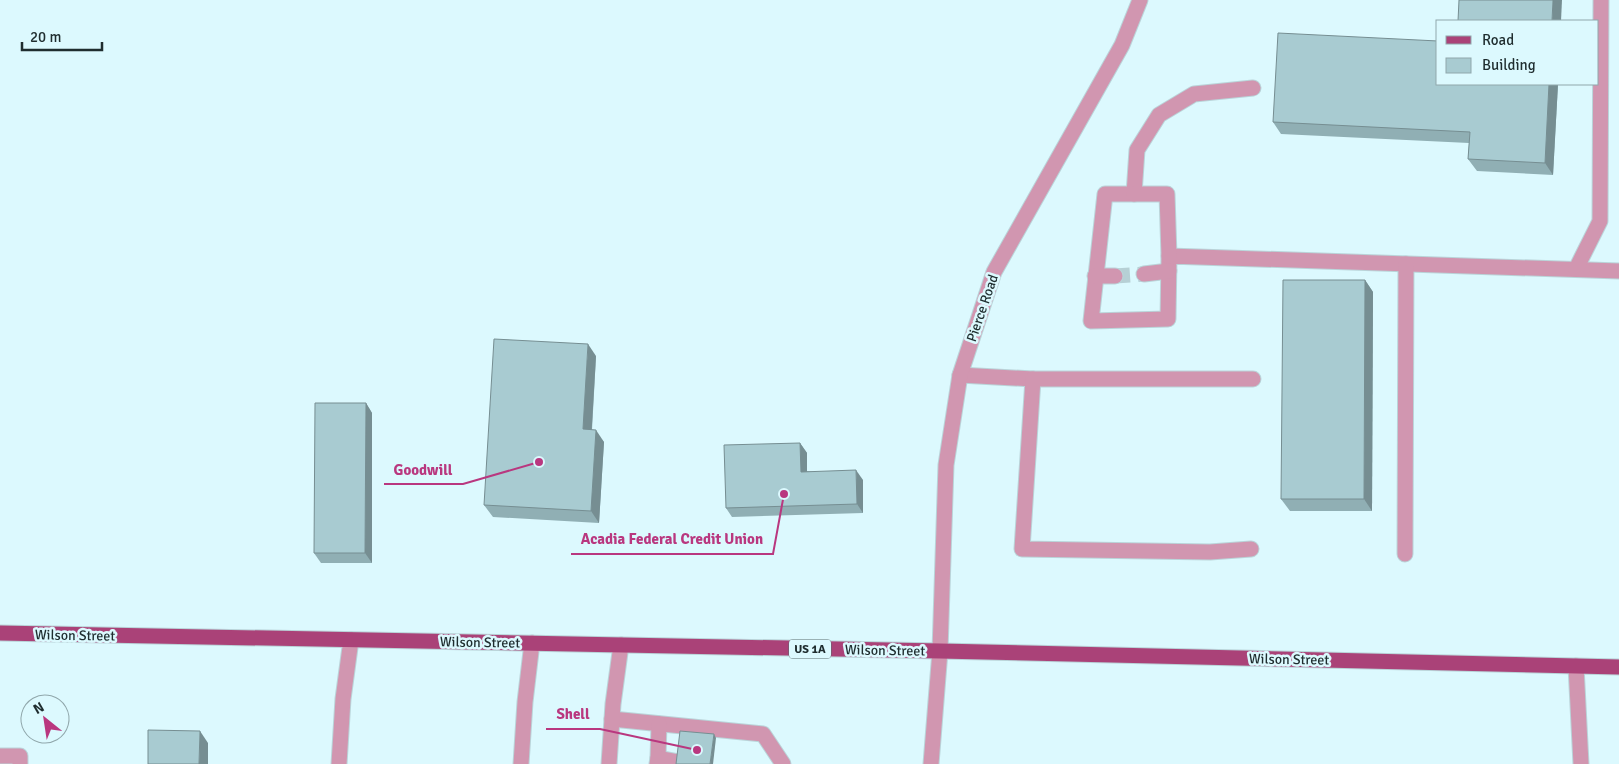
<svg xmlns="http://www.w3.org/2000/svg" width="1619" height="764" viewBox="0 0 1619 764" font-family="Signika,sans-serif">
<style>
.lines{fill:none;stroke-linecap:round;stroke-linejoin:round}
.minor-tunnel{stroke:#b6d0d5;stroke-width:15;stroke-dasharray:15 8;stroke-linecap:butt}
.minor-casing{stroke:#bad4d9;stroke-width:17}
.major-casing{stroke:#bad4d9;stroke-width:17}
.minor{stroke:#d196b0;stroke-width:15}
.major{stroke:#aa4278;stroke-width:15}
.wall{fill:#90afb4}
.shaded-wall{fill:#768e92}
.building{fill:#a8cbd1;stroke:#768e92}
.labels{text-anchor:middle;stroke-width:5;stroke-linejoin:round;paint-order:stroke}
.shield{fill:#dcf9fe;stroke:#586a6d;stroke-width:1}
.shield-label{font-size:12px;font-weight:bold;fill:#1f2d2f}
.street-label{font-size:14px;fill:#1f2d2f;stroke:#dcf9fe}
.leader{fill:none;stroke:#b9377f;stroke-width:2}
.callout-dot{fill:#b9377f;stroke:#dcf9fe;stroke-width:2}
.callout-label{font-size:15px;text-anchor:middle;font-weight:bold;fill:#b9377f;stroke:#dcf9fe;stroke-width:5;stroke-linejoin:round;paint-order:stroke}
</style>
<rect width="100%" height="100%" fill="#dcf9fe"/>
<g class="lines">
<path class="minor-tunnel" d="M1115 276 1144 274"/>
<defs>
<g id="minor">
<path d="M1253 88 1194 94 1159 115 1137 150 1134 194H1105L1091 321 1168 319 1169 256 1619 271"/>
<path d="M1134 194H1167L1169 256"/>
<path d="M1576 269 1600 221 1601 0"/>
<path d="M1144 274 1169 271"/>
<path d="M1095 276H1115"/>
<path d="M960 375 1033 379"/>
<path d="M1251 549 1210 552 1022 549 1033 379H1253"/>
<path d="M1405 554 1406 264"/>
<path d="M1576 666 1581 764"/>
<path d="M612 719 763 734 783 764"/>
<path d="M0 756H20V764"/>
<path d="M658 758 659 724"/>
<path d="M339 764 343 699 351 640"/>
<path d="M521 764 525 702 532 643"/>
<path d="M609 764 613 704 621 645"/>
<path d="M657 764 658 758 679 762"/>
<path d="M931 764 940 651 946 465 960 375 994 272 1122 45 1140 0"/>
</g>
<path id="major" d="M0 633 940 651 1619 667"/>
</defs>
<use href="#minor" class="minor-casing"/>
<use href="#major" class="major-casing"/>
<use href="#minor" class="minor"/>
<use href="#major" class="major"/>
</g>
<g class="wall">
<path d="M1558 84 1553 175 1477 171 1468 159 1469 143 1281 134 1273 122Z"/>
<path d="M1365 280 1373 292 1372 511H1290L1281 499Z"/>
<path d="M596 356 592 430 604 442 599 523 493 517 484 505Z"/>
<path d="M366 403 372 413V563H321L314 553Z"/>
<path d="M800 443 807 453V471L863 480V513L732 517 726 508Z"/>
</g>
<g class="shaded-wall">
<path d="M1553 0H1562L1561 21H1552Z"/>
<path d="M1549 84H1558L1553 175 1545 163Z"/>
<path d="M1365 280 1373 292 1372 511 1364 499Z"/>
<path d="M588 344 596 356 591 441 583 429Z"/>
<path d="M366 403 372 413V563L365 553Z"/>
<path d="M596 430 604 442 599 523 591 511Z"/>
<path d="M800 443 807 453V481L801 472Z"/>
<path d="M856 470 863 480V513L857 504Z"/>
<path d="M200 731 208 743V764H199Z"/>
<path d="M714 734 716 738 713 764H710Z"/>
</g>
<g class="building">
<path d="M1459 0H1553L1552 21H1458Z"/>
<path d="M1278 33 1438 41V84H1549L1545 163 1468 159 1470 132 1273 122Z"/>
<path d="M1283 280H1365L1364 499H1281Z"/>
<path d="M494 339 588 344 583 429 596 430 591 511 484 505Z"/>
<path d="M315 403H366L365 553H314Z"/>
<path d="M800 443 801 472 856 470 857 504 726 508 724 445Z"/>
<path d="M148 730 200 731 199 764H148Z"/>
<path d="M680 731 714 734 710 764H676Z"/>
</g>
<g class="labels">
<rect class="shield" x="789" y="639.5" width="42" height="19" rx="4"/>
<g class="shield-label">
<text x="810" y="653">US 1A</text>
</g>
<g class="street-label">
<text transform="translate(982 308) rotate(-71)" y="5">Pierce Road</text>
<text transform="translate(75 635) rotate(1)" y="5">Wilson Street</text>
<text transform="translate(480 642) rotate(1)" y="5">Wilson Street</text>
<text transform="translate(885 650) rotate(1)" y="5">Wilson Street</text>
<text transform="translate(1289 659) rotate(1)" y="5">Wilson Street</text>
</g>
</g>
<path class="leader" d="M539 462L463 484H384M784 494L773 554H571M697 750L600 729H546"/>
<g class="callout-dot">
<circle cx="539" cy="462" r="5"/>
<circle cx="784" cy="494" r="5"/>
<circle cx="697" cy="750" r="5"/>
</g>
<g class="callout-label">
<text x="423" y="475">Goodwill</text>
<text x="672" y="544">Acadia Federal Credit Union</text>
<text x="573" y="719">Shell</text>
</g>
<rect x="1436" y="20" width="162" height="65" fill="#dcf9fe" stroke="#90a7ab"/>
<rect x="1446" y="36" width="25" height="8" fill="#aa4278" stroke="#90a7ab"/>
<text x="1482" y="45" font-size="15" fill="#1f2d2f">Road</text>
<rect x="1446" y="58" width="25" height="15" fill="#a8cbd1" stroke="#90a7ab"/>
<text x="1482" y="70" font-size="15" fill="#1f2d2f">Building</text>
<g transform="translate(45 719) rotate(330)"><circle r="24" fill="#dcf9fe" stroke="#90a7ab"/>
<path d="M0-4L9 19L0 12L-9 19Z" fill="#b9377f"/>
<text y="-8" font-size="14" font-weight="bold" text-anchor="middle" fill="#1f2d2f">N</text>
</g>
<path d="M22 42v8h80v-8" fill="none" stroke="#1f2d2f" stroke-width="2.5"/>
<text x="30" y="42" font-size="15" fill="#1f2d2f" stroke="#dcf9fe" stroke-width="4" paint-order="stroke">20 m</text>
</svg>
